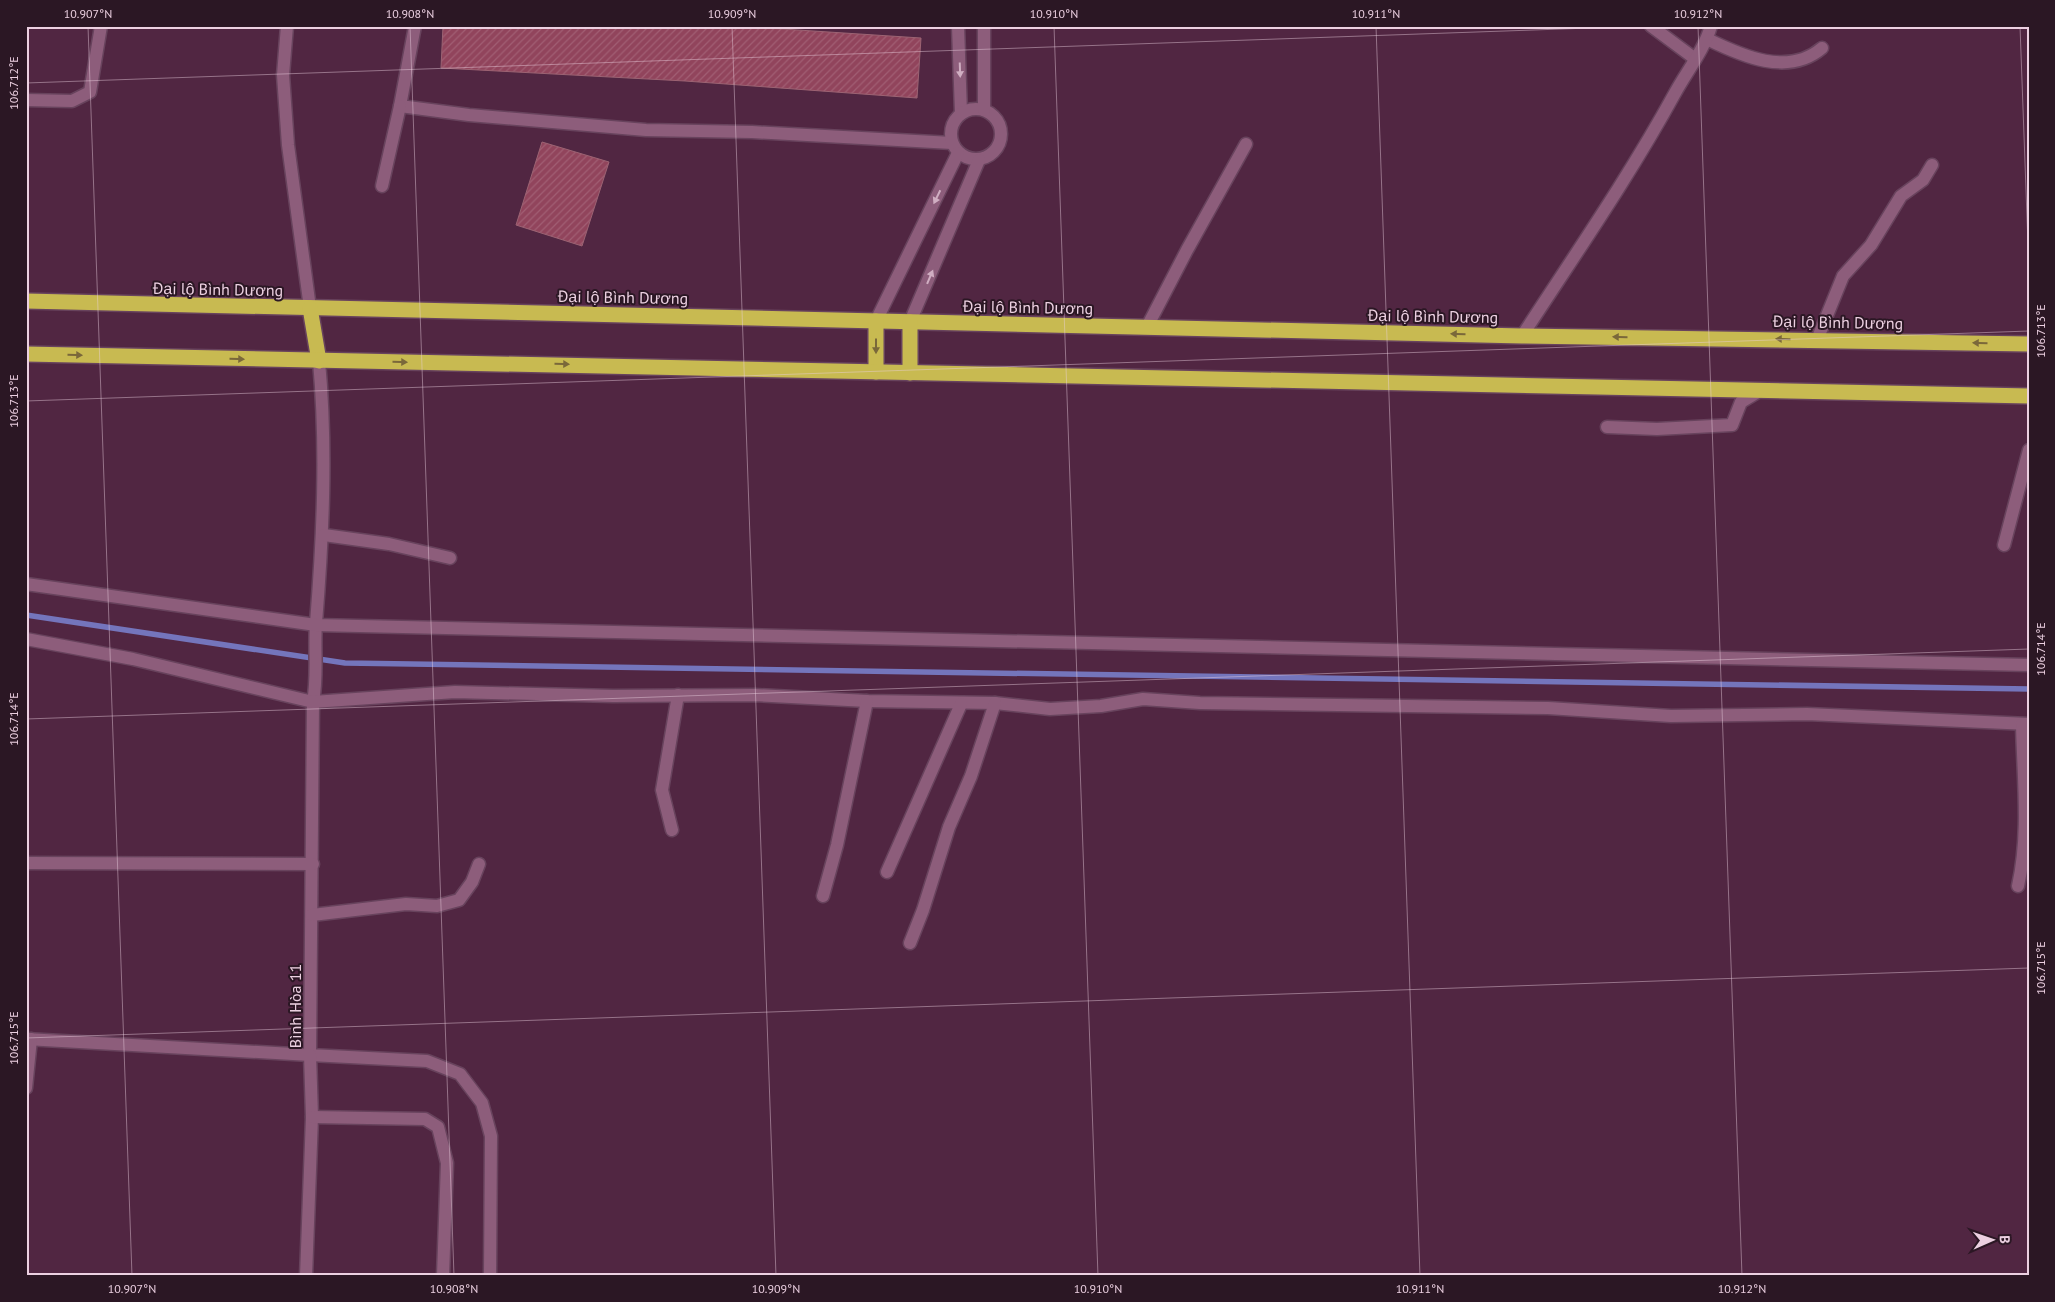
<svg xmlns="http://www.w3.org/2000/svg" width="2055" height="1302" viewBox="0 0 2055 1302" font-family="'PT Sans',sans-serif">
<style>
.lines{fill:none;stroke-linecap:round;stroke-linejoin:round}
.stream{stroke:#7475bc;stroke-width:5.5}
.building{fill:url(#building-hatch);stroke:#9c6373}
.minor-casing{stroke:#68435d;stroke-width:15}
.highway-casing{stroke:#68435d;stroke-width:18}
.minor{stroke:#8d5d7b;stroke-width:12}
.highway{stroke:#c8ba51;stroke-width:15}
.oneway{fill:#d0aec2}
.oneway2{fill:#7a683a}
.ticks{fill:none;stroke:#ecd0e1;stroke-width:1;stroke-opacity:0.45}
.labels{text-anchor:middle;stroke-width:4;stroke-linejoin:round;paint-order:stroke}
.street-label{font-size:16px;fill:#ecd0e1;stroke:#2b1724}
.neatline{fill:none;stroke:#ecd0e1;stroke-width:2}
.ticks-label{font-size:12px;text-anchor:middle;fill:#ecd0e1}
</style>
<defs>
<pattern id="building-hatch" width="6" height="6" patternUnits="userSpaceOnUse" patternTransform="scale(1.25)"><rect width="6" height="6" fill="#91445c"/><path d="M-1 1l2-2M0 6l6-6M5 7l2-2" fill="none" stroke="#a15e73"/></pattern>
</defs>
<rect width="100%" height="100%" fill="#512642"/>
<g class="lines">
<path class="stream" d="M26 615 345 663 2029 689"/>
</g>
<g class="building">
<path d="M443 26H736L921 38 917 98 685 81 441 68Z"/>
<path d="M542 142 609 162 582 246 516 225Z"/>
</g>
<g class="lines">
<defs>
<g id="minor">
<path d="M287 26 283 75 288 145 310 308"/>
<path d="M415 26 400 106 469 115 646 130 752 132 952 143"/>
<path d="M958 26 961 113"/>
<path d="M1651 26 1694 58"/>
<path d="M1707 39C1742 56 1788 77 1822 48"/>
<path d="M26 100 72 101 90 92 101 26"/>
<circle cx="976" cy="134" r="25"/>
<path d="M984 110V26"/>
<path d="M382 186 400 106"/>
<path d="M876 321 958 153"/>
<path d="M910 322 979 160"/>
<path d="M1147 327 1187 250 1246 144"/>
<path d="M1522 336C1574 256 1629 177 1675 93 1687 71 1704 50 1711 26"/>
<path d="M1817 340 1843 276 1871 245 1901 196 1923 180 1932 165"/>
<path d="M319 361C327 449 323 536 316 623 314 649 318 676 313 702L310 1055 427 1061 460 1074 482 1103 491 1136 490 1276"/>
<path d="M1607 427 1657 429 1732 425 1741 402 1761 390"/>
<path d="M324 535 389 544 450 558"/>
<path d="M2004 545 2029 450"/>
<path d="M26 584 316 625 2029 665"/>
<path d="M26 639 133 659 313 702 455 692 613 696 755 695 867 701 995 703 1050 709 1101 706 1143 699 1200 703 1548 708 1671 716 1807 714 2029 724"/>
<path d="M672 830 662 790 678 695"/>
<path d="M26 863 313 864"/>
<path d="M887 872 961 704"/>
<path d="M2018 886C2030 832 2023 778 2022 724"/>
<path d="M823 896 837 845 867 701"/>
<path d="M312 915 406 904 437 906 459 900 472 882 479 864"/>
<path d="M910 943 923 910 949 827 971 776 995 703"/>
<path d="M26 1039 310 1055 312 1117 306 1276"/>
<path d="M26 1088 31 1039"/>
<path d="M312 1117 425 1119 438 1127 447 1163 443 1276"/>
</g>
<g id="highway">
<path d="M26 301 1522 336 2029 344"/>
<path d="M310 308 319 361"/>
<path d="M876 321V372"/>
<path d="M26 354 2029 396"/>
<path d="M910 373V322"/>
</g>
</defs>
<use href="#minor" class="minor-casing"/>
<use href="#highway" class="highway-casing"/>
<use href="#minor" class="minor"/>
<use href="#highway" class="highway"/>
</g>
<defs><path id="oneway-solid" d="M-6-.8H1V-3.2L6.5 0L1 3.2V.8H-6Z" transform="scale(1.25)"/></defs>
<g class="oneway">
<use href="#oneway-solid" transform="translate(960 70) rotate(88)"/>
<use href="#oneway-solid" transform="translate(937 197) rotate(116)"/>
<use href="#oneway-solid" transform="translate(930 277) rotate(-67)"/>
</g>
<g class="oneway2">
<use href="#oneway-solid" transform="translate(1458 334) rotate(-179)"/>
<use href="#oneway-solid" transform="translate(1620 337) rotate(-179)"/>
<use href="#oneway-solid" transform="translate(1783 339) rotate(-179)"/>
<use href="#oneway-solid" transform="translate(1980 343) rotate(-179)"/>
<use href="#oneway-solid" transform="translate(876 346) rotate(90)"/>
<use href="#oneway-solid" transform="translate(75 355) rotate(1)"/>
<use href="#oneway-solid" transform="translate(237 359) rotate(1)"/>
<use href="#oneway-solid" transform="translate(400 362) rotate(1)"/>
<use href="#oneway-solid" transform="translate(562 364) rotate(1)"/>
</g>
<path class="ticks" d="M88 26 132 1276M410 26 454 1276M732 26 776 1276M1054 26 1098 1276M1376 26 1420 1276M1698 26 1742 1276M2020 26 2029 272M26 83 1647 26M26 401 2029 331M26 719 2029 649M26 1038 2029 968"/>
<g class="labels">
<g class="street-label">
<text transform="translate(218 289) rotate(1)" y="6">Đại lộ Bình Dương</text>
<text transform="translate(623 297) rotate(1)" y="6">Đại lộ Bình Dương</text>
<text transform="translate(1028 307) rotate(1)" y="6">Đại lộ Bình Dương</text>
<text transform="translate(1433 316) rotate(1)" y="6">Đại lộ Bình Dương</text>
<text transform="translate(1838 322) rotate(1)" y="6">Đại lộ Bình Dương</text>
<text transform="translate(295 1006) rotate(-90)" y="6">Bình Hòa 11</text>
</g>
</g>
<rect width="2055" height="1302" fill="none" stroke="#2b1724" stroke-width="55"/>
<g transform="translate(1992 1240) rotate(88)" stroke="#2b1724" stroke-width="4" paint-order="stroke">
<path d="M0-4L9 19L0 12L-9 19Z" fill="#ecd0e1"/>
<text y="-8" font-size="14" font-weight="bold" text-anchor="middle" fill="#ecd0e1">B</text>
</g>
<rect x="28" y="28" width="2000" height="1246" class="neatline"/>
<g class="ticks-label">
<text x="88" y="18">10.907°N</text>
<text x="410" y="18">10.908°N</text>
<text x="732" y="18">10.909°N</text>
<text x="1054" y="18">10.910°N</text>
<text x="1376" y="18">10.911°N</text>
<text x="1698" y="18">10.912°N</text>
<text transform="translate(14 83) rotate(-90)" y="4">106.712°E</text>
<text transform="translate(2041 331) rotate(-90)" y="4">106.713°E</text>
<text transform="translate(14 401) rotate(-90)" y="4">106.713°E</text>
<text transform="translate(2041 649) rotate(-90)" y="4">106.714°E</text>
<text transform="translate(14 719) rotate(-90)" y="4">106.714°E</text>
<text transform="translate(2041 968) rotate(-90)" y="4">106.715°E</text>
<text transform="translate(14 1038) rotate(-90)" y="4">106.715°E</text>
<text x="132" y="1293">10.907°N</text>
<text x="454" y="1293">10.908°N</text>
<text x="776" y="1293">10.909°N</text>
<text x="1098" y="1293">10.910°N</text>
<text x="1420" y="1293">10.911°N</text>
<text x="1742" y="1293">10.912°N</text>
</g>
</svg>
